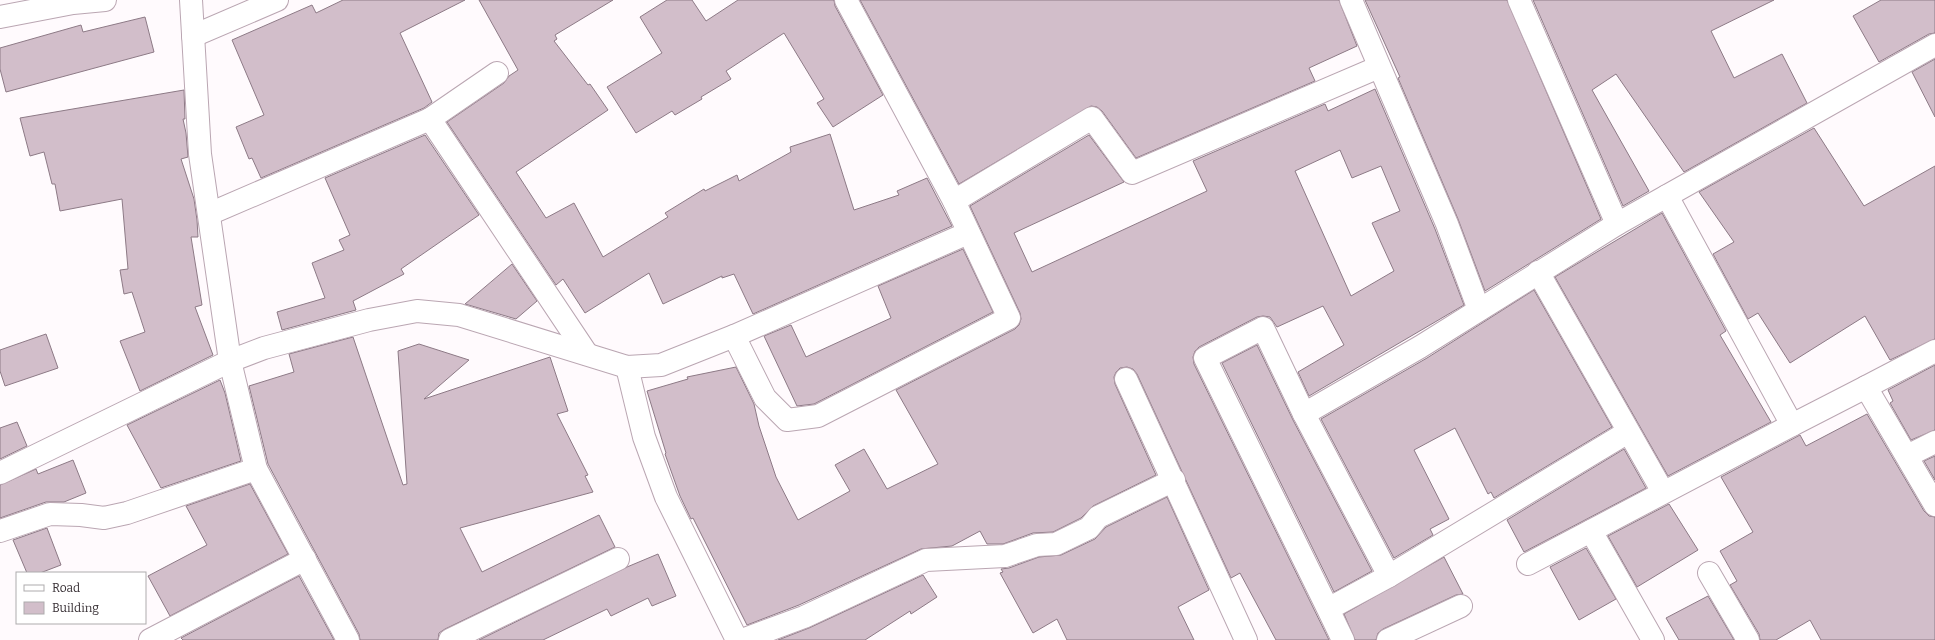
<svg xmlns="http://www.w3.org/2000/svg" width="1935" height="640" viewBox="0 0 1935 640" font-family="Bitter,serif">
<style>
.building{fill:#d2beca;stroke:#8d7a86;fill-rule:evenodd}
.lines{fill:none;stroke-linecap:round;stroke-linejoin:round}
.minor-casing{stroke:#baa6b2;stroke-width:24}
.minor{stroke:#fff;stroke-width:22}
</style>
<rect width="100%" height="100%" fill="#fffafd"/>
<g class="building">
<path d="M343 0H465L400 33 432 102 424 108 261 178 252 158 249 159 236 127 264 115 232 40 312 5 316 13Z"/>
<path d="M479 0H613L555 35 557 39 554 41 588 85 590 84 608 110 516 172 546 218 574 203 603 257 668 217 665 213 704 189 705 191 737 175 739 181 791 152 790 147 830 134 854 210 899 195 897 191 927 178 952 226 753 314 734 274 722 278V276L663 304 649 273 585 313 563 279 556 285 447 122 504 83 509 76 518 70Z"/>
<path d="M667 0H692L706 21 738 0H834L835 6 883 95 833 127 817 103 824 99 784 33 726 71 731 79 701 97 702 99 675 115 672 111 636 133 607 87 662 53 640 17Z"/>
<path d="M860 0H1339L1357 46 1309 68 1315 81 1136 158 1102 111 1097 107 1091 106 959 184Z"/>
<path d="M1365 0H1507L1601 219 1485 291 1458 219 1398 78 1400 77Z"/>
<path d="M1533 0H1774L1711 31 1734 78 1782 54 1807 103 1684 172 1616 74 1592 90 1649 191 1623 206Z"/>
<path d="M1881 0H1935V33L1929 34 1879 62 1853 16Z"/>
<path d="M145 17 154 52 6 92 0 69V48L81 25 83 32Z"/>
<path d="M1935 59V117L1912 72Z"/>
<path d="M1375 89 1435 229 1464 305 1309 396 1298 372 1344 345 1323 306 1277 327 1270 317 1263 316 1257 317 1199 347 1195 351 1193 357 1194 364 1329 640H1276L1240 573 1231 578 1137 374 1133 369 1127 367 1120 368 1116 372 1114 377 1115 384 1156 475 1093 506 1081 518 1053 532 1033 533 1003 544H987L980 531 952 546 921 549 799 605 747 625 693 518 691 519 680 496 665 454 666 453 647 391 688 379 687 377 736 367 754 404 759 426 776 477 798 520 850 491 835 465 864 449 887 489 938 464 896 390 1015 329 1019 325 1021 319 1020 313 970 206 1089 135 1124 182 1014 233 1032 272 1207 191 1193 161 1325 104 1328 111ZM1340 150 1352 178 1381 166 1400 211 1372 223 1394 271 1351 296 1295 171Z"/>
<path d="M184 90 185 119H183L186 133 188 157 181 159 194 199 197 220 198 237H191L202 305 195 307 213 355 140 391 120 341 145 332 132 292 124 294 120 270 128 269 122 199 60 211 55 184H52L44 152 30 156 20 118Z"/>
<path d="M1814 128 1864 206 1935 166V339L1890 360 1865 316 1790 363 1758 313 1748 319 1713 254 1734 242 1699 192Z"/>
<path d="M425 135 479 215 401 269 404 274 353 301 356 310 282 330 277 312 325 298 312 263 344 250 339 240 350 235 325 178Z"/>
<path d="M1662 213 1726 331 1720 335 1771 422 1668 476 1555 277Z"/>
<path d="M963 249 993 312 814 404 797 406 764 336 791 325 806 357 891 318 878 286Z"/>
<path d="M512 264 537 301 516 319 465 304Z"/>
<path d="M1534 290 1612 427 1494 498 1491 492 1488 494 1455 428 1414 450 1449 519 1430 529 1433 535 1394 558 1321 419 1427 358Z"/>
<path d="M46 334 58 368 5 386 0 371V350Z"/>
<path d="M353 337 403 485 407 484 398 351 419 344 469 360 424 399 550 357 568 411 557 414 588 475 585 476 593 492 460 528 482 572 599 515 615 547 445 629 439 633 438 640H360L359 634 268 464 249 386 294 372 289 354Z"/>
<path d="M1257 345 1293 420 1372 571 1334 592 1222 363Z"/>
<path d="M1935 365V430L1911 440 1890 403 1893 401 1888 390Z"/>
<path d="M220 380 225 393 241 461 161 488 127 425Z"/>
<path d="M1867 414 1924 511 1929 516 1935 517V640H1821L1810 620 1776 640H1760L1759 634 1730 585 1737 581 1720 551 1753 532 1721 477 1800 435 1806 446Z"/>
<path d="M17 422 27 446 0 459V428Z"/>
<path d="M1624 449 1646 488 1524 552 1507 520Z"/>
<path d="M1935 456V480L1924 461Z"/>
<path d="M73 460 86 493 64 502H46L0 518V485L36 469 38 474Z"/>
<path d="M250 484 288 554 170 616 148 576 207 545 186 506Z"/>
<path d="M1167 497 1209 590 1178 607 1194 640H1067L1057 619 1033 633 1000 573 1003 572 1001 569 1009 568 1039 557 1061 555 1095 539 1106 527Z"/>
<path d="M1669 504 1698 550 1637 587 1608 536Z"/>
<path d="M47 528 61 565 40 573H27L13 540Z"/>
<path d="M1586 548 1616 599 1579 620 1550 567Z"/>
<path d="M658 554 676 596 652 606 648 598 611 616 607 609 543 640H479L627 567Z"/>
<path d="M1444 557 1463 594 1456 595 1383 629 1378 633 1376 640H1355L1344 614Z"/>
<path d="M923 575 937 597 911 614 910 611 865 640H778L809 628Z"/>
<path d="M299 576 334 640H183L181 638Z"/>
<path d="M1708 596 1734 640H1679L1666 618Z"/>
</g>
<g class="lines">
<defs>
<g id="minor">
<path d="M191 0 200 154 230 361 256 469 348 640"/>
<path d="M1351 0 1447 224 1479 310"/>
<path d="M1519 0 1617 224"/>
<path d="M0 17 73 3 105 0"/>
<path d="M193 36 277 0"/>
<path d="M430 119 587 354"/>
<path d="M1667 196 1792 425 1866 387 1935 505"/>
<path d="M954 201 1092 118 1132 173 1379 67"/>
<path d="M209 214 430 119 497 73"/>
<path d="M1538 272 1663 492"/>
<path d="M734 336 968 233"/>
<path d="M627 367 644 437 666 497 737 640"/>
<path d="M1126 379 1246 640"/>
<path d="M1866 387 1935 351"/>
<path d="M1304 414 1420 347 1617 224 1935 45"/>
<path d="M1907 456 1935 442"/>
<path d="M0 473 230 361 264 348 369 320 417 311 459 315 627 367 661 365 734 336 765 398 787 420 818 416 1009 318 954 201 846 0"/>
<path d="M0 531 50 514 81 515 104 518 127 513 256 469"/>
<path d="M1591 531 1653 640"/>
<path d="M1528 564 1792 425"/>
<path d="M1709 573 1748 640"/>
<path d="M1389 576 1628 432"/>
<path d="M1328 609 1389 576 1304 414 1263 328 1205 358 1328 609 1343 640"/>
<path d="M150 640 305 559"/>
<path d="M450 640 618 559"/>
<path d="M742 640 804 617 926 560 1005 556 1037 545 1056 544 1089 528 1098 517 1174 480"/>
<path d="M1388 640 1461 606"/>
</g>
</defs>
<use href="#minor" class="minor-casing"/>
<use href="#minor" class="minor"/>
</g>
<rect x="16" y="572" width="130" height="52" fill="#ffffff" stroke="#aeabad"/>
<rect x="24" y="585" width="20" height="6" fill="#ffffff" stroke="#aeabad"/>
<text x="52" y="592" font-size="12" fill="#352d32">Road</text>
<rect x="24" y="602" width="20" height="12" fill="#d2beca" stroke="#aeabad"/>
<text x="52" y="612" font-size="12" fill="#352d32">Building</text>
</svg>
